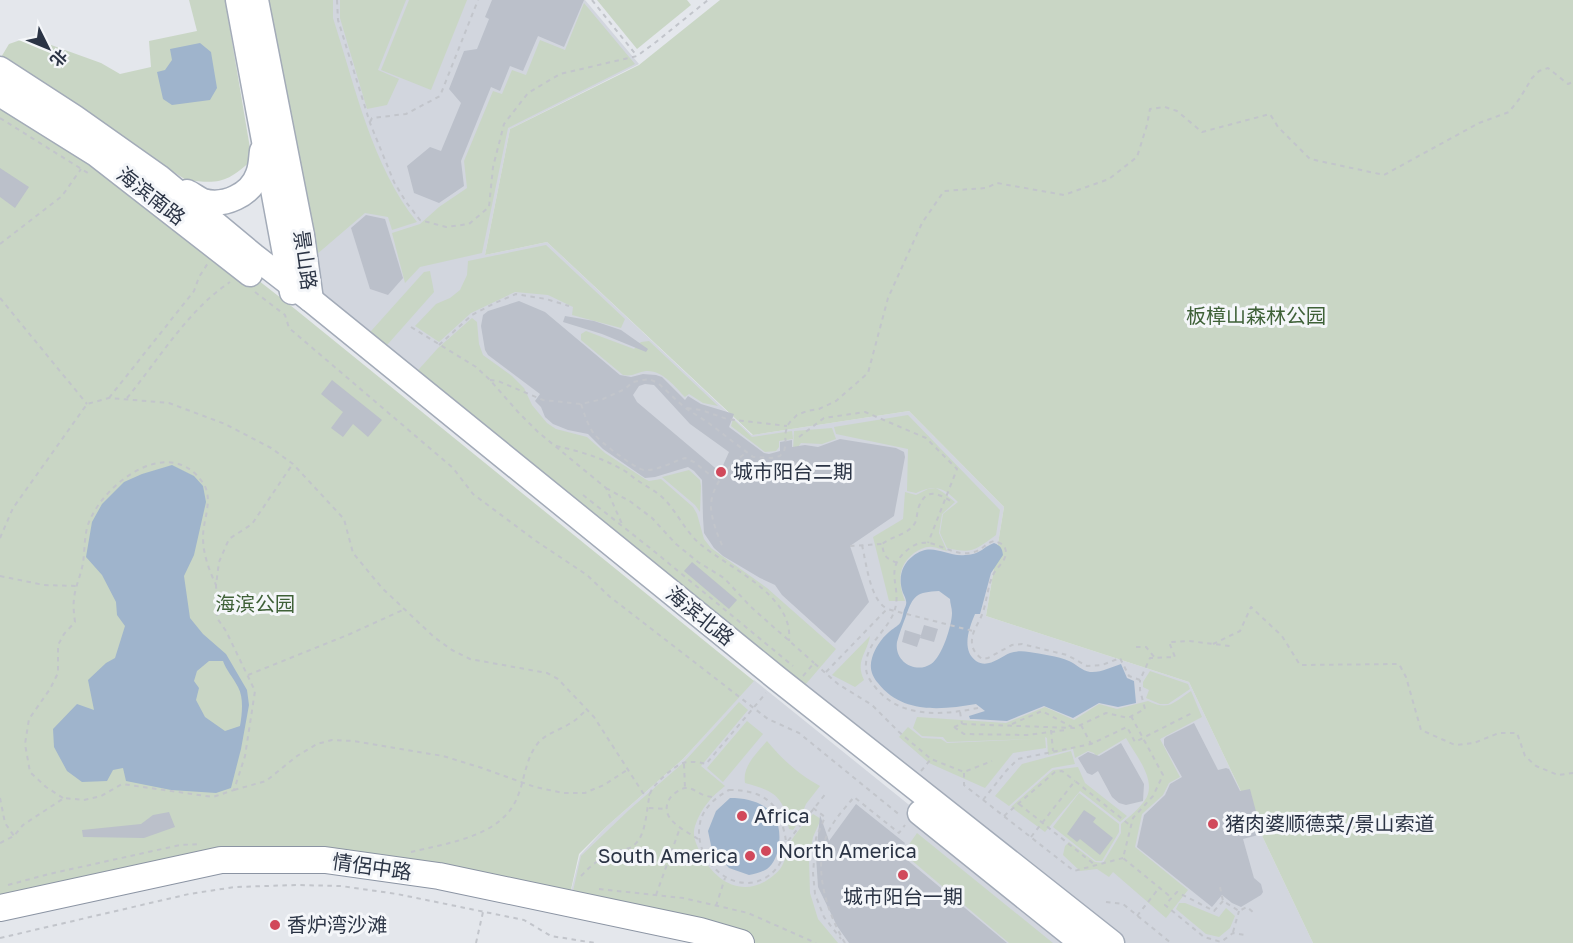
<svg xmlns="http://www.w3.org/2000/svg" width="1573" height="943" viewBox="0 0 1573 943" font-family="'Golos Text','Noto Sans SC',sans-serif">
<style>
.built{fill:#d2d6de}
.green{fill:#c9d6c5}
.water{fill:#9fb4cc;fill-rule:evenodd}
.building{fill:#bbc0ca;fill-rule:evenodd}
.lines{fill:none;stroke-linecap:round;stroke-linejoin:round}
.primary-casing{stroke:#a3abb8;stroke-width:27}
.trunk-casing{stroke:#8b94a3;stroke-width:28}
.path{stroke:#c2c5cb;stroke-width:2;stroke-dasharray:4.5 4.5;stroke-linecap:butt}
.primary{stroke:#fff;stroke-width:24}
.trunk{stroke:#fff;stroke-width:26}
.poi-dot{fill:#d1495b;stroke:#f4f6f9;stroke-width:2}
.labels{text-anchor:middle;stroke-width:6;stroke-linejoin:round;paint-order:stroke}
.street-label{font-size:20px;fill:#2b3445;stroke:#f4f6f9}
.park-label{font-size:20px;fill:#3f6138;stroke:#f4f6f9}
.poi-label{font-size:20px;fill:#2b3445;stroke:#f4f6f9;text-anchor:start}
</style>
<rect width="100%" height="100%" fill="#e4e7ec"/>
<g class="built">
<path d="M257 0H585L639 64 510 129 485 255 547 242 752 435 909 411 1004 507 986 616 1189 682 1313 943H1115L311 300Z"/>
<path d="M754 680 980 862 1079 943H741L568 903 580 855 607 826 683 759Z"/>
</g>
<g class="green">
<path d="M189 0H225L252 160C226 183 220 184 186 180L0 59 9 44 29 37 101 63 120 74 151 67 149 41 197 31Z"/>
<path d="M260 0H333V18C355 86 372 166 417 222L392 230 388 217 365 213 309 261Z"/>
<path d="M340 0H406L378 70 399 79 387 105 367 109 340 18Z"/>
<path d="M409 0H467L431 90 381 70Z"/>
<path d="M597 0H687L691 5 637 49Z"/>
<path d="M720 0H1573V943H1313L1189 682 986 616 1004 507 909 411 753 435 547 242 485 255 510 129 639 65Z"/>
<path d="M584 3 635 64 508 128 482 253 420 267 405 283 392 233 420 224 439 207 467 188 464 161 493 91 502 94 512 70 526 75 540 40 565 50Z"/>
<path d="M0 94 96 154 295 309 754 681 683 759 607 826 579 854 568 903 301 859 0 907Z"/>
<path d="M546 245 625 319 621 328 572 315 573 307 548 295 515 292 471 313 439 342 415 326 436 304 450 298 460 290 467 275 468 261Z"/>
<path d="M430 271 434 292 380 353 363 340 424 272Z"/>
<path d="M472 318 477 322 479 344 483 355 512 376 524 388 532 405 547 423 556 429 587 437 605 453 645 479 649 481 661 479 693 507 697 514 704 539 711 548 767 588 836 649 799 692 411 378 438 348Z"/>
<path d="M586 331 634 349 641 342 649 341 718 406 703 403 689 394 685 397C675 387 663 370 646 371 638 372 632 377 623 375L581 340V334Z"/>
<path d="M908 415 1000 510 996 535C975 550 973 554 947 548L940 533 943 514 958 502C943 487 936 484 916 493L907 491 908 449 836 434 834 427Z"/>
<path d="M733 419 752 437 792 431 793 439 779 441V447L776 451 765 452 731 426Z"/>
<path d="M832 428 836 439 822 444 801 443 795 451 793 450 794 431Z"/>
<path d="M689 470 700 480 701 486 700 512 695 505 662 477Z"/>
<path d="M936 488 944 493 955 502 942 514 939 533 947 551C942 550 937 547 932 547 926 546 919 550 914 553 897 566 898 583 905 601H889L873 537 903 519 905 492 916 495 928 489Z"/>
<path d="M870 636C867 653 855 661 864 680L855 687 832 675Z"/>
<path d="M1150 671 1188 684 1190 689 1168 704H1160L1146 698 1149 690 1143 687V682Z"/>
<path d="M1191 691 1202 717 1160 739 1180 777 1169 783 1163 795 1142 814 1135 847 1188 890 1166 918 1113 872 1109 877 1097 869 1080 871 1063 855 1065 846 1069 842 1095 862 1103 863 1121 833V824C1129 817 1139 809 1145 800 1158 781 1136 756 1126 738L1096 756 1094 753 1088 751 1075 758 1073 749 1048 755 1047 738 1045 737 1046 748 1013 753 985 788 929 763 899 737 908 727 922 738 941 739 947 743 1036 739 947 742 943 737 922 736 913 728 917 717 1006 723 1045 707 1074 720 1099 704 1117 709 1148 701C1169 711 1173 703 1191 691Z"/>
<path d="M739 702 748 710 701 766 725 786C711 797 701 808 695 826 692 835 696 844 700 852 715 883 745 900 774 875 786 866 785 855 790 843 795 833 806 822 813 814L821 819 813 837 809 860 810 893 818 919 838 943H750L571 900 581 856 629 810 683 763Z"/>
<path d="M747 721 763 734 723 782 707 768Z"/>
<path d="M767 741C783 760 798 774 820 786L806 804 798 823 793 830 789 829C784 796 775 791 745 783 742 766 757 753 767 741Z"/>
<path d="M1071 751 1075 764 1052 768 1009 806 995 796 1022 764Z"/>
<path d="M1078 767 1085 783 1127 816 1120 822 1080 791 1045 832 1011 807 1053 770Z"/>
<path d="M1079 793 1119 824V832L1102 861H1096L1053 827Z"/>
<path d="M917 833 1053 943H1009L903 853Z"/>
<path d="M1179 903H1185L1219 917 1226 908 1235 916 1230 928 1219 937 1206 934 1176 909Z"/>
</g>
<g class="water">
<path d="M200 43 211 52 217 88 210 100 172 105 163 99 157 72 165 70 172 60 170 49Z"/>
<path d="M172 465 194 476 203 486 206 502 194 555 184 576 190 618 203 634 226 654 247 690 249 705 241 749 231 788 216 793 171 790 126 781 123 768 113 770 107 781 82 782 67 771 54 747 53 729 77 704 94 710 88 680 106 663 115 658 125 626 117 615 116 602 102 575 86 557 92 522 102 504 124 482 142 474ZM209 661H223C226 670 233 677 238 687 244 698 242 714 240 726L225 731 205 717 196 700 199 688 194 681 197 671Z"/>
<path d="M994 543C1001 546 1002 548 1003 555L991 573 980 614H975C969 628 961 650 976 661 988 669 1000 657 1010 653 1016 651 1023 651 1029 652 1041 654 1058 656 1069 661 1076 664 1082 671 1090 672 1101 673 1111 667 1121 664L1127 678 1134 681 1136 703 1118 707 1099 703 1073 718 1044 706 1007 721 974 719H970L969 716 985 711 976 704C941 710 902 714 878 683 872 676 869 668 872 658 875 648 881 639 889 632 892 629 898 626 900 623 902 620 903 614 904 610 905 607 907 604 906 601 906 599 904 595 903 593 898 579 901 565 913 556 932 541 945 557 965 555 982 554 981 548 994 543ZM939 591 950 599C950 603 952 608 952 613 952 625 942 657 931 664 916 674 894 662 897 642 899 634 903 624 906 616 913 595 917 592 939 591Z"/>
<path d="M730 798C760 798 783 811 779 844 778 853 774 864 767 869 762 872 755 874 749 875L729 868 712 850 708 831 716 811Z"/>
</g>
<g class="building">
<path d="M492 0H584L564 47 538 36 523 71 510 66 500 91 491 87 461 161 464 186 439 203 414 193 407 166 430 147 441 151 461 103 449 89 464 51 477 49 489 19 485 17Z"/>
<path d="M0 168 29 187 15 208 0 197Z"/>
<path d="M366 215 385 219 403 278 388 295 370 289 351 228Z"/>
<path d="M519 301 545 312 620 375 631 377 643 374 656 375 662 377 685 400 688 396 701 404 734 414 729 427 764 453 769 454 780 451V442L792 440V447L805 445 818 447 840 439 896 448 904 452 905 457 894 516 850 546 869 602 835 643 782 595 775 585 760 578 723 556 714 548 704 533 703 518 702 480 694 471 688 467 655 477 645 478 642 476 603 449 588 434 568 430 553 424 545 417 541 407 535 401 540 394 488 355 485 350 481 326 483 315 488 311ZM645 384 654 385 690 424 729 452 720 472 637 402 633 395 639 386Z"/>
<path d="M565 316 594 321 621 330 648 349 646 352 602 334 563 322Z"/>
<path d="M332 380 382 420 368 437 353 424 343 437 331 428 343 412 321 394Z"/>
<path d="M692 562 737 600 729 609 684 571Z"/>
<path d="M924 625 938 629 934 642 920 638Z"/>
<path d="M905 630 921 635 917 647 902 642Z"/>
<path d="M1194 723 1218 770 1226 768 1229 769 1240 791 1250 789 1262 834 1243 839 1254 878 1261 884 1263 892 1261 895 1241 907 1232 903 1222 895 1212 907 1137 847 1144 815 1165 795 1170 784 1182 777 1164 745V739L1166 737Z"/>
<path d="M1121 743 1144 784 1143 801 1126 805 1119 803 1112 797 1098 771 1092 775 1087 773 1078 758 1088 752 1099 756Z"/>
<path d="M856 804 905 843 900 854 1007 943H849L837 926 818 887 816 856 820 815 829 841Z"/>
<path d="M1084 810 1096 818 1093 822 1113 838 1100 855 1080 839 1077 842 1067 834Z"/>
<path d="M169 812 175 827 144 838 83 837 82 830 141 824 153 815Z"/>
</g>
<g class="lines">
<defs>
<g id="primary">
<path d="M238 0 292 292"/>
<path d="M256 0 302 235 311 300"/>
<path d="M0 69 74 117 159 177 254 256 311 300 778 679 1112 943"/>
<path d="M0 94 96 154 250 274"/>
<path d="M187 192C192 194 198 199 203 201 224 207 251 195 258 174 261 167 261 158 262 151"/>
<path d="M920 813 1082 943"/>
</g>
<path id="trunk" d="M0 908 221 860H325L439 876 700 931 741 943"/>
</defs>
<use href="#primary" class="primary-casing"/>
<use href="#trunk" class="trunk-casing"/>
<g class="path">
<path d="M337 0 338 20 370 123 394 182 406 202 420 220 446 227 469 224 489 207 493 167 504 124 528 93 560 74 637 56 656 42 708 0"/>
<path d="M592 0 637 56"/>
<path d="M0 118 91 175"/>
<path d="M370 122 372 118 406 114 440 96 478 0"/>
<path d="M0 244 62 196 81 169"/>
<path d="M255 292 285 315 289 328 453 468 473 494 536 541 587 575 610 597 768 719 799 733 901 816"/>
<path d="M0 298 87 404"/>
<path d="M411 327 476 367 490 380 518 412 538 432 606 488 622 524"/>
<path d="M439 345 472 315 495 303 516 294 546 299 569 306"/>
<path d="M490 380 498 381 543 400 581 404 603 399 625 389 633 382 649 379 658 383 684 407 710 424 753 457 772 458 780 456 784 451 786 444 785 436 787 426 790 422 797 415 807 411 819 409 836 401 868 373 888 298 922 223 944 191 986 188 997 183 1064 195 1109 179 1137 157 1147 125 1150 109 1165 107 1177 111 1202 132 1270 114 1278 127 1310 159 1384 175 1479 123 1509 112 1520 98 1532 78 1539 71 1548 68 1568 84 1573 82"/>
<path d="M109 398 194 291 199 277 208 263"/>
<path d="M127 398C159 359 188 310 230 282"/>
<path d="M581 404C585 415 587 424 594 434 599 441 635 469 644 470 657 471 672 462 685 458L694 462 719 482"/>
<path d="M687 408 701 410 727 419 787 426"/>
<path d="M799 437 824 418 865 412 926 438 957 469 928 543"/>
<path d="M556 446C579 451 600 457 621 469 628 472 633 478 640 482 649 488 659 493 666 501 678 514 686 532 700 544 730 569 794 595 789 641"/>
<path d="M606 488 631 502 652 518 676 544 698 562 724 578 750 606 814 663"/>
<path d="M583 495 655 552 793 666"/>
<path d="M0 538 13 508 87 404 109 398 169 403 225 424 271 448 293 464 344 519 353 553 382 588 434 637 452 650 470 659 547 673 558 679 594 717 643 793 650 795"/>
<path d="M722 545C717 534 712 520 711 508 710 486 730 464 747 452"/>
<path d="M862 545C866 562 870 599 886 608"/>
<path d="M850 546 882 544"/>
<path d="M897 563C885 558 884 556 882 544 892 536 908 535 915 523 917 519 917 513 918 509 925 488 937 492 952 502"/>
<path d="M0 576 44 585 77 586"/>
<path d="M1213 644 1240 631 1251 607 1282 636 1300 665 1399 664 1406 677 1421 730 1455 745 1474 743 1499 733H1517L1525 756 1536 766 1558 775 1573 773"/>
<path d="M1136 647H1146L1155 658"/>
<path d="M826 672 887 609 973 631"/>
<path d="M248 675 350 634 405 609"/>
<path d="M803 676 814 663 838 684 872 705 899 732 931 759 964 772 992 761"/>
<path d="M978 708C943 715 901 719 876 688 869 680 865 673 866 663 868 641 887 631 894 612 904 586 879 568 913 546 933 534 950 559 974 552 982 550 986 543 994 541 997 542 1003 543 1005 548 1009 558 999 565 994 573 987 586 987 604 981 617 977 626 971 633 972 644 973 651 977 655 982 659L988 658 1012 645 1022 644 1067 655 1087 666 1102 665 1120 658 1129 676 1140 680 1150 658 1175 657 1169 642 1189 641 1230 646"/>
<path d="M960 712 962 724"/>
<path d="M1131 716 1163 775 1153 796 1133 818 1123 858 1172 898"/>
<path d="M1012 724 1042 711 1072 727"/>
<path d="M1081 725 1091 744"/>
<path d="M954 727 962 724 1074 728 1106 713 1128 718 1145 709 1140 690V680"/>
<path d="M954 727 964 734 1027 735 1066 730"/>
<path d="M1051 730 1053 751"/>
<path d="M684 764 685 788"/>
<path d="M921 771 931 759"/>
<path d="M964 773V785L1074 871 1123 858"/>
<path d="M234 790 266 781 297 756 317 744 332 740 354 741 443 756 482 768 535 787 563 793H585L594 789 604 785 627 770"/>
<path d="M729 790C756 790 777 798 783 827 785 835 787 841 785 849 782 862 777 871 765 878 732 897 692 858 700 823 703 808 716 797 729 790Z"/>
<path d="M0 798 5 823 14 836"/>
<path d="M63 798 46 787 30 772 25 744 29 719 50 689 58 673V645L64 634 75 622C74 614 73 606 74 599 75 587 81 575 83 563 85 550 84 534 89 522 105 482 170 434 203 483 214 499 203 519 203 537 203 554 209 570 216 585"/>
<path d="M983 800 1006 771 1018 759 1091 744 1127 727 1135 742 1192 713"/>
<path d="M1019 804 1095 865"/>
<path d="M649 808 667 809"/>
<path d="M813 808 825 817 816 838 813 873 815 894 824 917 841 939"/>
<path d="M1004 816 1055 772 1062 771 1075 781"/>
<path d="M1031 837 1075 781 1131 826"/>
<path d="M698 839C685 830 657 819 670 798 673 794 680 789 685 788 693 787 700 795 707 796 710 797 713 797 716 797"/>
<path d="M788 841 827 792"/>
<path d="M0 843 14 836 23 825 64 798 84 800 101 796 122 784 213 797 234 790 245 756 255 691 226 631 217 618 216 585 219 562 229 539 252 524 292 465"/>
<path d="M411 852C447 843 501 837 517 798 525 780 525 759 538 743 547 733 558 731 569 724 576 721 581 714 587 710"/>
<path d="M581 876C593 863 603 856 619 851 623 849 630 849 633 846 647 836 646 809 650 794 652 785 674 766 683 763 691 761 699 762 706 764L766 693"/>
<path d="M8 885 49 874 180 845 201 844"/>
<path d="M1220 887 1223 901 1239 911 1247 907 1254 913"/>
<path d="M599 889 683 898 748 913 816 943"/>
<path d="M656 895 680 828"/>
<path d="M1223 901 1214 911 1177 892 1165 905 1204 937 1221 942 1233 933 1245 935"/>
<path d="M1106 902 1123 904 1171 943"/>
<path d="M716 906 725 878"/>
<path d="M1137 916 1159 888"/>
<path d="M1233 932 1239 911"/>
<path d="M0 938 189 894 235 887 296 885 341 886 397 894 524 920 551 936 595 943"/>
<path d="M476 943 483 912"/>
<path d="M845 943C826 911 810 862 831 827 837 816 846 807 854 797L899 833 905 825"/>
</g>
<use href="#primary" class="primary"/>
<use href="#trunk" class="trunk"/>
</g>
<g class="poi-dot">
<circle cx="721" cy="472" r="6"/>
<circle cx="742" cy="816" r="6"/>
<circle cx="1213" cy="824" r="6"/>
<circle cx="766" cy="851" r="6"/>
<circle cx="750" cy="856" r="6"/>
<circle cx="903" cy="875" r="6"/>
<circle cx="275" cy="925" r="6"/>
</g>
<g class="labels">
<g class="street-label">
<text transform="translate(151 196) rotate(38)" y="7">海滨南路</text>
<text transform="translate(305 260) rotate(82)" y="7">景山路</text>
<text transform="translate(700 616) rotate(39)" y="7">海滨北路</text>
<text transform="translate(372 867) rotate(8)" y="7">情侶中路</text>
</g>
<g class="park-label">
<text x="1256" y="323">板樟山森林公园</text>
<text x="255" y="611">海滨公园</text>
</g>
<g class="poi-label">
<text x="733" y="479">城市阳台二期</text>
<text x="754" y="823">Africa</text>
<text x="1225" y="831">猪肉婆顺德菜/景山索道</text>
<text x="778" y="858">North America</text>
<text x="738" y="863" text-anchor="end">South America</text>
<text x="903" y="904" text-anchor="middle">城市阳台一期</text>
<text x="287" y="932">香炉湾沙滩</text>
</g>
</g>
<g transform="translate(48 48) rotate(133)" stroke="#f4f6f9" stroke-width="4.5" paint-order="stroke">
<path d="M0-4.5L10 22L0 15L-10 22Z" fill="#2b3445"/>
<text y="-9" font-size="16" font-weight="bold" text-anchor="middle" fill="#2b3445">北</text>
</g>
</svg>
